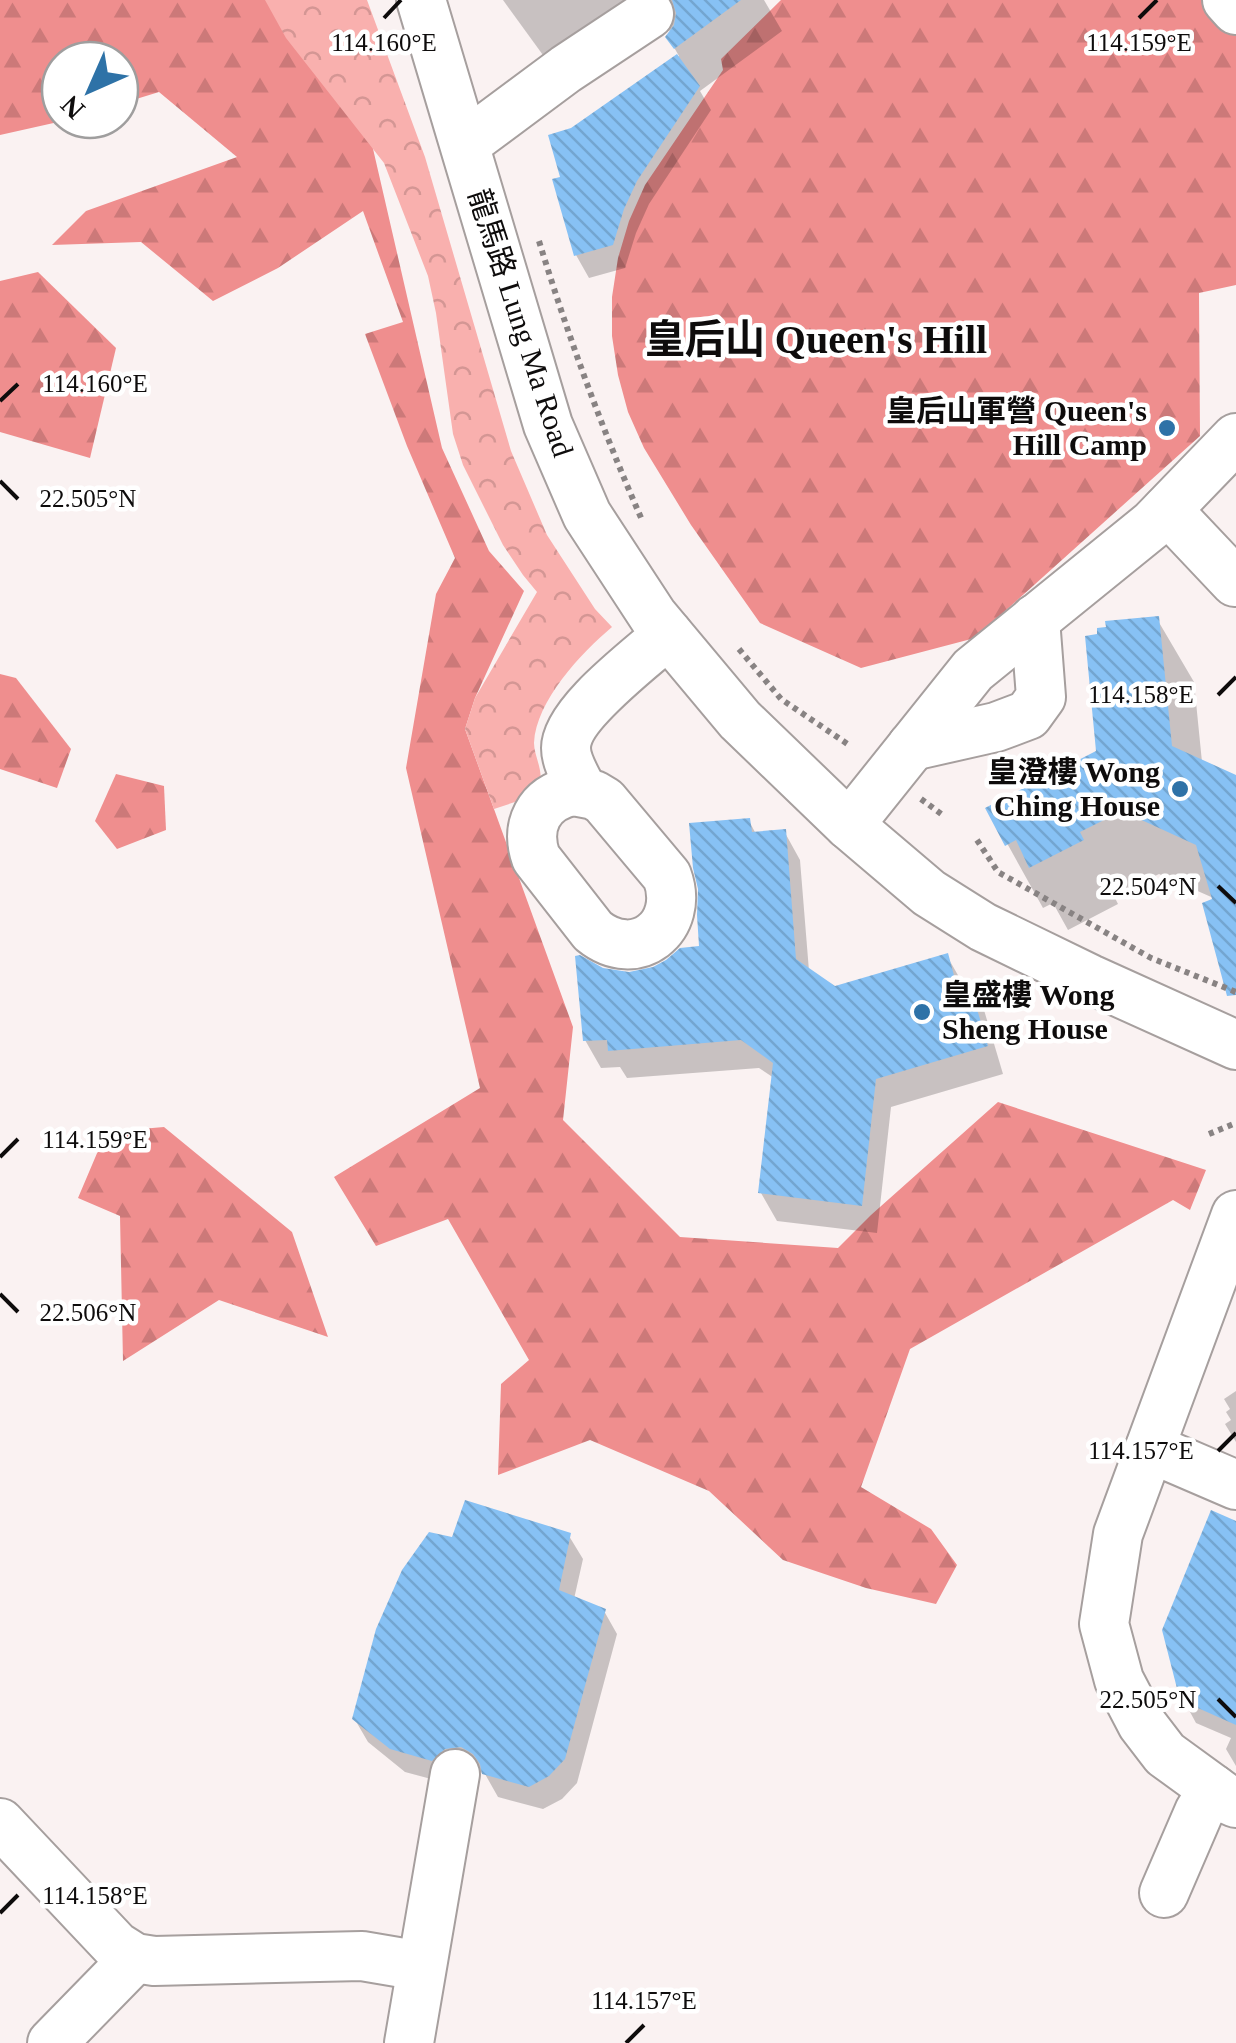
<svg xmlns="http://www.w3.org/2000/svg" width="1236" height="2043" viewBox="0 0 1236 2043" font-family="'Times New Roman','Noto Sans SC',serif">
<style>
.forest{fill:url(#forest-firs)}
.park{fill:url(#park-crowns)}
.shadow{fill:#0003}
.building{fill:url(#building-back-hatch)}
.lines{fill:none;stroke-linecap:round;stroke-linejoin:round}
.minor-casing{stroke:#a69f9e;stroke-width:52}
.path{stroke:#888383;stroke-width:6;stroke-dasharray:5 5;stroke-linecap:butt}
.minor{stroke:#fff;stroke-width:48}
.ticks{fill:none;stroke:#0e0c0c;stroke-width:4}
.poi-dot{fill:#2e72a7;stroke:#fff;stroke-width:4}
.labels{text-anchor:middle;stroke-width:9;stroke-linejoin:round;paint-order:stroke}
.street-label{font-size:30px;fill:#0e0c0c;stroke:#fff}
.poi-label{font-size:30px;font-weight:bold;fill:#0e0c0c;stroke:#fff;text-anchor:end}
.district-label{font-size:40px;font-weight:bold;fill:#0e0c0c;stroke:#fff}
.ticks-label{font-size:25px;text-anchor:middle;fill:#0e0c0c;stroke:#fff;stroke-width:9;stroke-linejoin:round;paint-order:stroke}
</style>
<defs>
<pattern id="forest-firs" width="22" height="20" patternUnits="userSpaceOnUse" patternTransform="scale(2.5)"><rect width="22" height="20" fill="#ef8e8e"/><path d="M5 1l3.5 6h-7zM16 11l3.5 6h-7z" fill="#cc7979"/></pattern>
<pattern id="park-crowns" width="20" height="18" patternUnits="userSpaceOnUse" patternTransform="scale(2.5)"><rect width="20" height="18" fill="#f9b0ae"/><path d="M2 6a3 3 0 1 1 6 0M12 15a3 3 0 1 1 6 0" fill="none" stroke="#d49694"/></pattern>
<pattern id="building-back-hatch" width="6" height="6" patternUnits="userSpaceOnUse" patternTransform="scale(2.5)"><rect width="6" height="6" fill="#87c1f4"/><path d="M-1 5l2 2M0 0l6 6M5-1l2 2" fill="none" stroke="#73a5d0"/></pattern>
</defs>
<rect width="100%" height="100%" fill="#faf2f2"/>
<g class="forest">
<path d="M0 0H345L362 101 442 448 489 551 524 591 475 698 465 729 573 1027 563 1120 680 1237 838 1248 871 1215 998 1102 1206 1170 1190 1210 1173 1200 910 1349 861 1487 931 1529 957 1565 936 1604 866 1588 783 1560 709 1491 590 1440 498 1475 501 1384 529 1360 448 1219 376 1246 334 1177 480 1088 406 768 436 594 455 558 407 446 365 334 403 322 363 211 278 268 213 301 141 242 52 245 86 211 237 157 159 92 120 104V60H60V120H67L0 135Z"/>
<path d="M781 0H1236V285L1199 293 1200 436 975 638 861 668 760 623 691 525 644 448 628 412 618 375 612 336V297L618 258 629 221 645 185 723 70 721 59Z"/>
<path d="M38 272 116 348 90 458 0 432V281Z"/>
<path d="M0 674 16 678 71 749 57 788 0 769Z"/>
<path d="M116 774 164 786 166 830 117 849 95 821Z"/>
<path d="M164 1127 292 1232 328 1337 219 1300 123 1361 120 1216 78 1198 106 1132Z"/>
</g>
<path class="park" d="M265 0H367L425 157 511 451 547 535 595 609 612 627C581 653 536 701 534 743 534 755 543 770 540 782 539 787 535 791 533 796L494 809 465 729 475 698 537 592 523 575 503 545 463 465 453 434 436 313 428 276 384 163 286 38Z"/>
<g class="shadow">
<path d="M503 0H633L548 62Z"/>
<path d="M634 0H764L782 31 700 91 711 110 649 204 636 233 625 268 589 278 576 255 563 179 572 130 679 56 668 37 675 29 659 34Z"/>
<path d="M1157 619 1194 682 1202 762 1236 778V988L1218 900 1159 874 1114 896 1118 904 1068 930 1053 903 1043 908 988 809 1098 753Z"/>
<path d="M749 821 756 834 784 831 800 860 809 971 835 989 947 956 963 984 967 982 984 1010 1003 1074 891 1107 877 1233 777 1221 761 1193 774 1078 759 1068 627 1078 620 1067 601 1068 585 1040 603 970 629 974 654 969 702 949Z"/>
<path d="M1236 1391V1442L1225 1424 1231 1420 1226 1412 1230 1409 1224 1399Z"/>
<path d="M1236 1524V1766L1226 1749 1231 1738 1196 1723 1183 1699Z"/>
<path d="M569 1536 583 1559 574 1599 604 1611 617 1634 577 1783 562 1799 543 1809 498 1797 485 1774 475 1770 446 1783 405 1772 368 1742 354 1718 454 1540Z"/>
</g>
<g class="building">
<path d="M672 0H741L674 49 665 37 674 25 676 13Z"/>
<path d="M677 54 700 86 637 181 624 209 613 245 574 256 552 179 560 177 548 135 571 128Z"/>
<path d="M1159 616 1172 746 1236 775V995L1227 996 1202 903 1212 899 1196 845 1122 811 1080 832 1084 840 1029 868 1016 840 1005 846 985 808 1096 751 1085 636 1097 634V628L1106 627 1105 621Z"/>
<path d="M750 818 752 832 786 829 796 959 835 986 948 953 956 983 968 979 988 1046 876 1079 862 1206 758 1193 773 1063 741 1040 608 1051 607 1040 583 1041 575 956 580 955 603 968 629 972 653 967 666 960 680 948 699 946 697 915 698 889 693 868 689 823Z"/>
<path d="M465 1500 571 1533 559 1590 606 1609 565 1759 549 1776 529 1787 482 1774 480 1764 473 1754 461 1747 445 1749 432 1761 390 1749 352 1719 376 1629 402 1570 429 1532 452 1537Z"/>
<path d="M1211 1510 1236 1521V1725L1180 1700 1162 1630Z"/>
</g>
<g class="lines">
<defs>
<g id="minor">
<path d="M421 0 548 425 587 515 653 616 740 720 849 825 929 893 983 927 1090 979 1236 1045"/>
<path d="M1227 0 1236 10"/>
<path d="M465 144 566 69 649 14"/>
<path d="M1167 510 1235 582"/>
<path d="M912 746 996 727 1028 715 1041 697 1035 619"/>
<path d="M573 791 594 795 604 801 667 876C686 927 636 966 593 931L536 858C525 826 538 798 573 791Z"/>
<path d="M583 792C577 779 566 763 566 748 566 713 642 658 668 634"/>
<path d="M849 825 973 670 1153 524 1236 438"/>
<path d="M1236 1215 1118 1534 1104 1624 1119 1680 1142 1724 1165 1754 1227 1799 1236 1803"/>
<path d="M1150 1448 1236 1485"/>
<path d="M0 1823 116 1946 135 1958 154 1961 362 1956 421 1966"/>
<path d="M1164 1893 1199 1812 1213 1789"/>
<path d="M52 2043 135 1958"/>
<path d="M409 2043 455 1774"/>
</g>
</defs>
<use href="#minor" class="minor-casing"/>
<g class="path">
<path d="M539 241C568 336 602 429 642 520"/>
<path d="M739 649 781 699 849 745"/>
<path d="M921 799 944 816"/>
<path d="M977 840 998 872 1151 958 1236 992"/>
<path d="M1209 1134 1236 1123"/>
</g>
<use href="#minor" class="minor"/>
</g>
<path class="ticks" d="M384 18 401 0M1139 18 1157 0M0 401 18 384M0 481 18 499M1218 695 1236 677M1218 886 1236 903M0 1157 18 1139M0 1294 18 1312M1218 1451 1236 1433M1218 1699 1236 1717M0 1913 18 1895M626 2043 644 2025"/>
<g class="poi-dot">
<circle cx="1167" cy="428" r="10"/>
<circle cx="1180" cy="789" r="10"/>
<circle cx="922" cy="1012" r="10"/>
</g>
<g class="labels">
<g class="street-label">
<text transform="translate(521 323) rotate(72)" y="10">龍馬路 Lung Ma Road</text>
</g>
<g class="poi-label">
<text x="1147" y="421">皇后山軍營 Queen's<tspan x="1147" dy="34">Hill Camp</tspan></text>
<text x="1160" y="782">皇澄樓 Wong<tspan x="1160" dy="34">Ching House</tspan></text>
<text x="942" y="1005" text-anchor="start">皇盛樓 Wong<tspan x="942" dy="34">Sheng House</tspan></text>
</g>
<g class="district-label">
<text x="816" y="353">皇后山 Queen's Hill</text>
</g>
</g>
<g class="ticks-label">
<text x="384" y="51">114.160°E</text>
<text x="1139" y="51">114.159°E</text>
<text x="95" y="392">114.160°E</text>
<text x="88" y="507">22.505°N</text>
<text x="1141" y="703">114.158°E</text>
<text x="1148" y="895">22.504°N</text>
<text x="95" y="1148">114.159°E</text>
<text x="88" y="1321">22.506°N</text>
<text x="1141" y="1459">114.157°E</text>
<text x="1148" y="1708">22.505°N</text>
<text x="95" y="1904">114.158°E</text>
<text x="644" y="2009">114.157°E</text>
</g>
<g transform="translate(90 90) rotate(225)"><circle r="48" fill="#ffffff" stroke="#9f9e9e" stroke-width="2.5"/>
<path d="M0-8L18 38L0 25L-18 38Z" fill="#2e72a7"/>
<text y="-15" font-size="28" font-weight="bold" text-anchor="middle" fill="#0e0c0c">N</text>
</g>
</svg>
